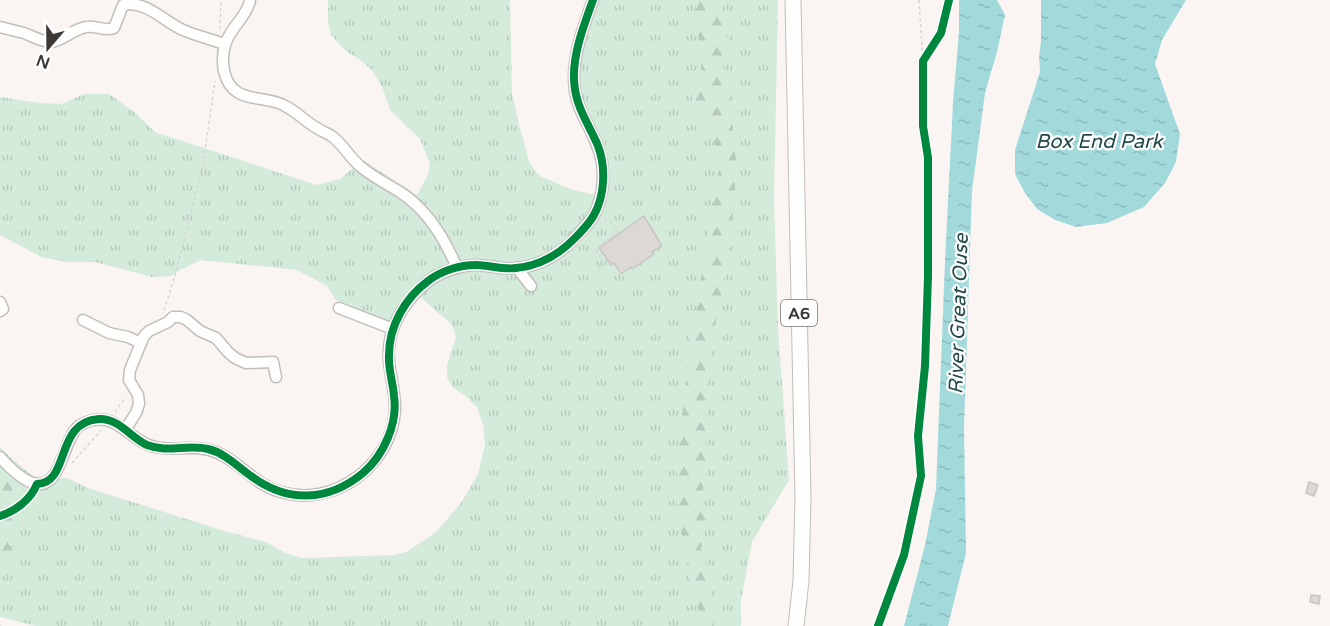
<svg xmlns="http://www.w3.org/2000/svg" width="1330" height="626" viewBox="0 0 1330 626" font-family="'Varela Round',sans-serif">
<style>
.grass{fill:url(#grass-tufts)}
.forest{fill:url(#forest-firs)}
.water{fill:url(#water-ripples)}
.building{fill:#dcd8d6;stroke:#c8c5c3;stroke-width:1.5}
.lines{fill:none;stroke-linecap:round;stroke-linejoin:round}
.minor-casing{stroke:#c1bebc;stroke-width:13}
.highway-casing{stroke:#c1bebc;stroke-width:17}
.path{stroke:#d6d4d3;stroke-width:1.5;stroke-dasharray:3 3;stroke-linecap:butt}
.minor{stroke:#fefefd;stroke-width:10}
.highway{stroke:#fefefd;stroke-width:15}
.cycleway-casing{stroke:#fff;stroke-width:11}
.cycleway{stroke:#00873e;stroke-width:8}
.labels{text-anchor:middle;stroke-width:4.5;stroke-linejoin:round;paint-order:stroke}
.shield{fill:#fff;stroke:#767472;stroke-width:1.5}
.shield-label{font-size:16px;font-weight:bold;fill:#3b3836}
.water-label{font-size:20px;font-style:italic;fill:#23494b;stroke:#fff}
</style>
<defs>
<pattern id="grass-tufts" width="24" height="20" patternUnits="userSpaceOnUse" patternTransform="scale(1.5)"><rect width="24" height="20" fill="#d4ebdb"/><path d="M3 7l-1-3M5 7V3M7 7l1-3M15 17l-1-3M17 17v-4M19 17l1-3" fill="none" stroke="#b7cabd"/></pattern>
<pattern id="forest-firs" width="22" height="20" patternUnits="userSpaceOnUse" patternTransform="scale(1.5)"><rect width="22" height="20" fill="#d4ebdb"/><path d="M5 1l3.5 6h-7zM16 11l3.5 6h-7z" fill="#b7cabd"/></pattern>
<pattern id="water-ripples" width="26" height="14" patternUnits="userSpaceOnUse" patternTransform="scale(1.5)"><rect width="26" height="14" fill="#a2dadc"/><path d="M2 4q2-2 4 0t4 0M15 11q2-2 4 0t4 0" fill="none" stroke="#8cbcbd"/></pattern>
</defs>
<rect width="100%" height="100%" fill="#faf5f2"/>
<path class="grass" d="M328 0H510L512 94 519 124 529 161 535 171 542 177 573 190 596 195 598 184V166L593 149 579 120 573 101 588 0H778L774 199 778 327 789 480 752 542 741 601V626H36L0 617V447L11 458 34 477 67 478 88 488 228 532 266 542 286 553 301 558 395 555 408 551 436 532 461 503 478 474 485 444 483 425 477 407 467 397 452 387 447 377V365L456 336 451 324 418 295 395 324 336 300 327 286 297 270 201 260 180 270 171 276 152 277 95 262H67L41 257 0 235V97L40 103 61 104 84 94H109L133 111 155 132 317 185 340 179 363 160 417 195 428 175 430 164 420 139 390 110 382 87 372 70 359 59 346 51 331 35 328 21Z"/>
<g class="forest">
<path d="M695 0H724L722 13 730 47 722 65 727 75 736 159 735 194 730 248 710 353 712 360 705 392 710 400 704 437 707 446 706 478 699 504 706 519 701 550 707 566 714 626H696L695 623 700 616 689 573 677 511V464L691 331 694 327 705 250 719 167 712 129 695 117 690 85 695 75H702Z"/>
<path d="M0 469 26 489 47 488 42 502 35 506 8 544 17 552 10 557 0 555Z"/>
</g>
<g class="water">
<path d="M959 0H997L1005 15 997 52 985 93 972 191 964 427 966 553 948 626H904L925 545 936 489 945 262 953 102 959 32Z"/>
<path d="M1041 0H1186L1162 40 1155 64 1180 134 1176 162 1165 183 1144 207 1107 223 1076 227 1055 220 1037 209 1025 193 1015 174V150L1040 72 1039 56 1041 42Z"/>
</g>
<g class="building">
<path d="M644 216 662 246 652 252 654 254 632 269 631 267 621 274 614 263 611 265 599 248Z"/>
<path d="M1309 482 1318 485 1314 496 1306 493Z"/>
<path d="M1311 595 1320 596 1319 604 1310 602Z"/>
</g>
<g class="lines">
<defs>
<g id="minor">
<path d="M250 0C249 8 244 14 240 20 227 36 220 49 224 71 232 107 266 93 287 107 298 113 306 122 317 128 322 132 328 133 333 137 344 146 350 158 361 167 373 177 387 184 400 192 426 209 445 239 457 268"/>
<path d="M0 27C8 29 16 31 24 33 32 36 42 42 51 42 63 41 73 29 86 27 96 25 105 32 114 28L123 5C147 0 164 22 183 30 197 36 211 39 224 44"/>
<path d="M517 268 531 286"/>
<path d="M0 302 3 309 0 311"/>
<path d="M339 308 393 329"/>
<path d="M83 320 109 333 128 337 141 343"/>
<path d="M125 430 136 413 139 404 138 395 129 380 130 370 141 343 144 336 149 331 168 322 173 317H181L187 320 200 331 216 338 228 352 235 358 246 363 273 362 276 377"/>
<path d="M0 457C8 466 21 479 33 483 62 492 62 439 79 426 83 423 89 421 93 420 101 419 107 419 114 423 128 430 139 444 155 447 177 452 196 443 218 453 241 463 255 485 281 492 334 508 392 465 395 410 396 387 385 364 390 341 394 317 408 299 426 283 439 272 458 266 475 265 489 265 503 270 517 268 540 266 558 255 573 240 580 232 589 224 594 215 604 195 606 169 598 148 589 122 574 108 574 78 574 51 584 25 593 0"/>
</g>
<path id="highway" d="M793 0 803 497 801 581 796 626"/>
</defs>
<use href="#minor" class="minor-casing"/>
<use href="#highway" class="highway-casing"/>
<g class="path">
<path d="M919 0 923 61"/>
<path d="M220 29 221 0"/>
<path d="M604 219 610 221 617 232"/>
<path d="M597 274 602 258 596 251 598 246 620 231"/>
<path d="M164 310 176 272 203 164 215 81"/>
<path d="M115 412 126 397"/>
<path d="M72 463 101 430"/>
<path d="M0 516C13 512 25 503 33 493"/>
<path d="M0 626H1"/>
<path d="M878 626 904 555 921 476 918 436 925 366 928 276V158L923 126V61L941 33 949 0"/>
</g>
<use href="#minor" class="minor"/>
<use href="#highway" class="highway"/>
<defs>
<g id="cycleway">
<path d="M0 516C16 511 31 499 37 484 71 483 54 422 99 419 119 418 131 438 147 445 167 453 188 444 208 449 225 453 237 466 251 476 287 503 328 502 363 473 384 455 398 423 394 396 393 382 388 369 389 355 389 326 405 298 428 281 441 271 459 265 476 265 489 265 503 270 516 268 540 266 558 255 574 239 581 232 589 224 594 215 605 195 606 167 598 146 588 122 575 107 574 79 573 53 584 25 593 0"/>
<path d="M878 626 904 555 921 476 918 436 925 366 928 276V158L923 126V61L941 33 949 0"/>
</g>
</defs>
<use href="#cycleway" class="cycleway-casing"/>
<use href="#cycleway" class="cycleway"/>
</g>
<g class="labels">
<rect class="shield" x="781" y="300" width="36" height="26" rx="4.5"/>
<g class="shield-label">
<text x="799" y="319">A6</text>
</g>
<g class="water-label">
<text x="1099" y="148">Box End Park</text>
<text transform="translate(958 314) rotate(-88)" y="7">River Great Ouse</text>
</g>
</g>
<g transform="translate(48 48) rotate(200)" stroke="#ffffff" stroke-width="4.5" paint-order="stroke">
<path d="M0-4.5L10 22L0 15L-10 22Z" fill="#3b3836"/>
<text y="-9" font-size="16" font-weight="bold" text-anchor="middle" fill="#3b3836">N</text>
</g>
</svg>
